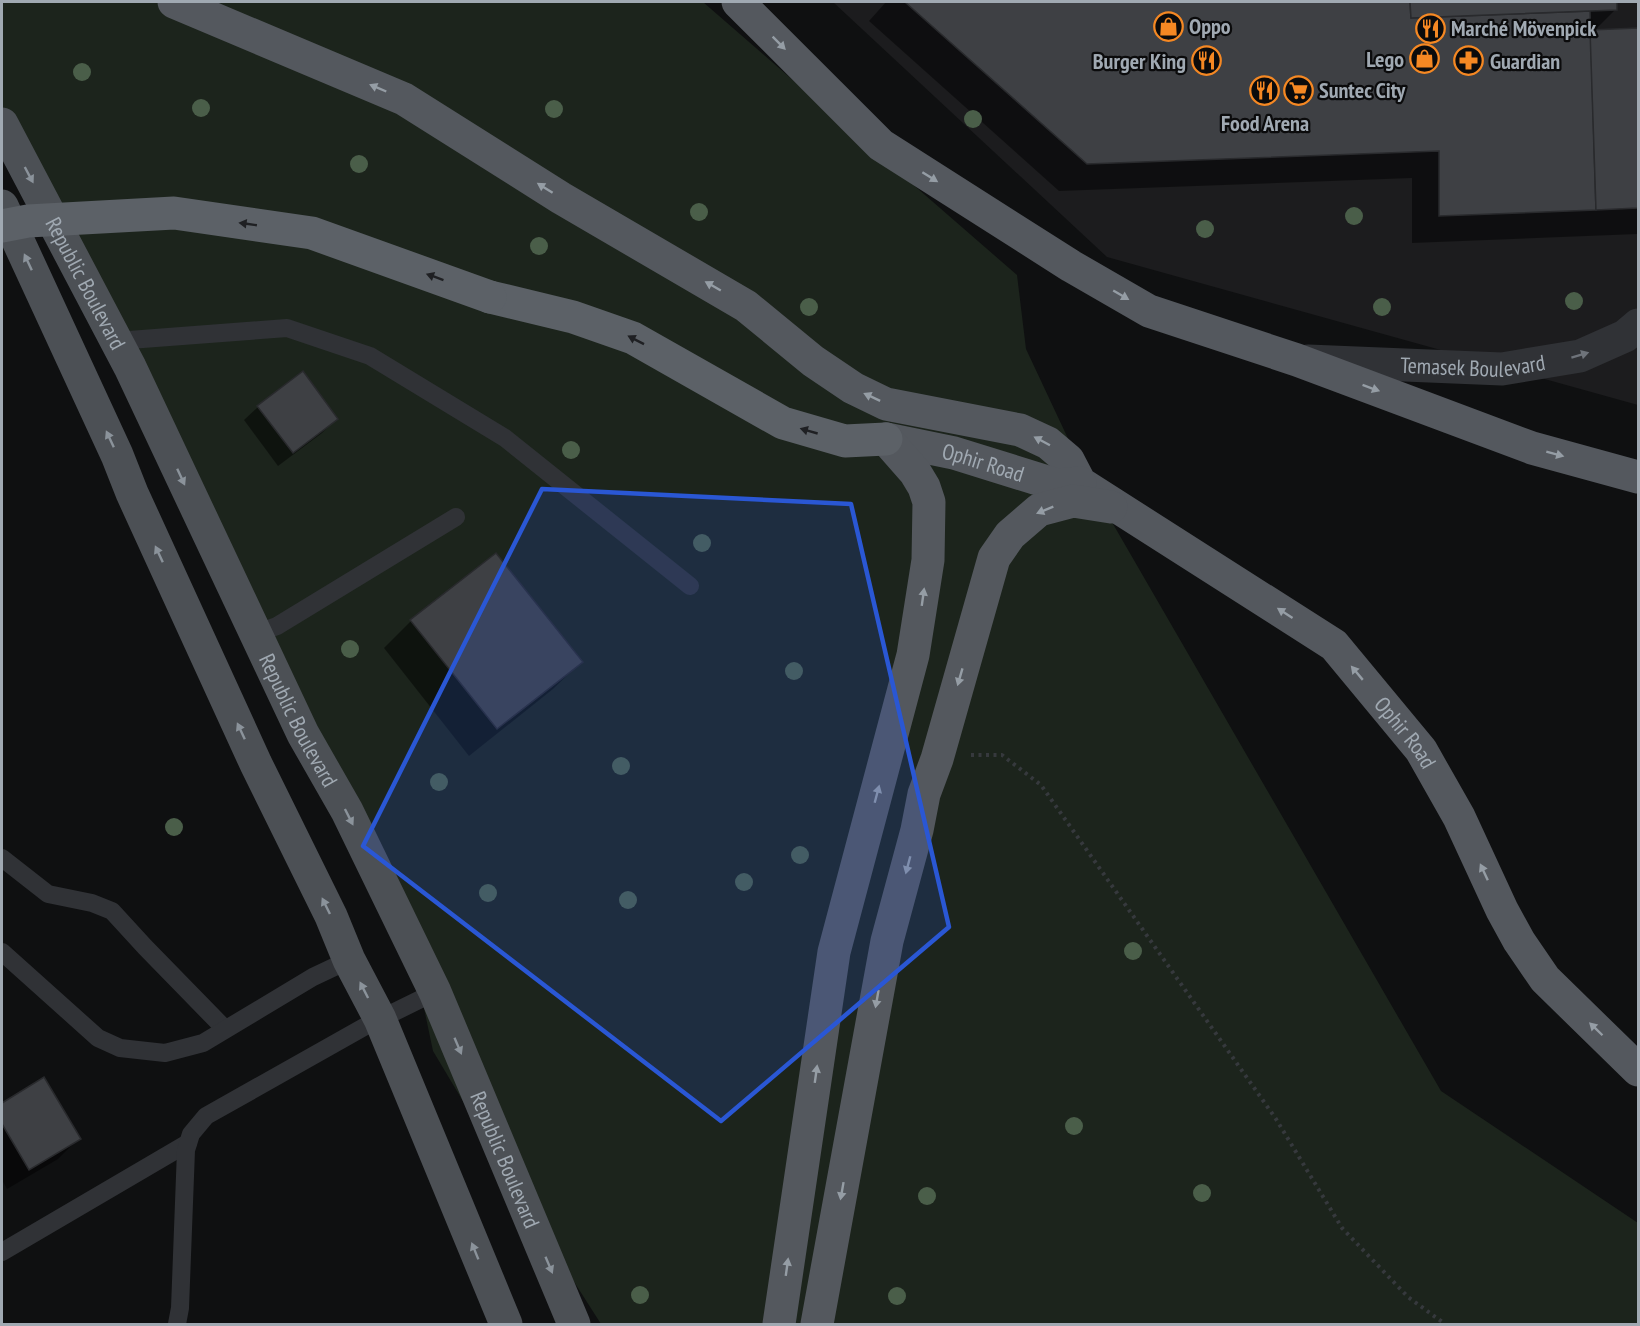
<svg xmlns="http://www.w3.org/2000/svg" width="1640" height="1326" viewBox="0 0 1640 1326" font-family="'PT Sans Narrow',sans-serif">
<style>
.built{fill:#1c1c1e}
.green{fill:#1c241c}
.shadow{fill:#0007}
.building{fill:#3e4044;stroke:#292a2d;stroke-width:1.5}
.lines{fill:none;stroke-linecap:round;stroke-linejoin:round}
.path{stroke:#36393d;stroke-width:4;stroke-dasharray:3 4.5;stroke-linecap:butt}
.service{stroke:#303236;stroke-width:18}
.tertiary{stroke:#303236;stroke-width:33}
.primary{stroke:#4c5055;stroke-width:33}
.trunk{stroke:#54585e;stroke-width:33}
.motorway{stroke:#5c6167;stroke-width:33}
.motorway-bridge{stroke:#5c6167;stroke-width:33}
.tree{fill:#4a5e49}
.oneway{fill:#959da5}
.oneway2{fill:#8b939b}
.oneway3{fill:#1f2023}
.oneway4{fill:#6e737a}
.marked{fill:#2a57d4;fill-opacity:0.2;stroke:#2a57d4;stroke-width:4.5;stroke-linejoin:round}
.labels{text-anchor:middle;stroke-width:4.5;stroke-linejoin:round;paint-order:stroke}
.poi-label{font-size:22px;font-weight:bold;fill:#a0a9b2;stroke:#0b0b0c;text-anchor:start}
.street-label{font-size:22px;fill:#a0a9b2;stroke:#0b0b0c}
</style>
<rect width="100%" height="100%" fill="#0f1011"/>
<path class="built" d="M833 2H1638V405L1107 257Z"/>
<path class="green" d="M2 2H703L1017 275 1026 349 1087 479 1441 1091 1638 1223V1324H601L525 1205 433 1051 396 875 347 807 2 115Z"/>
<g class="shadow">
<path d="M886 2H1616V9L1594 31 1638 29V234L1412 243V178L1059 191 869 21Z"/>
<path d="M258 407 336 419 322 433 278 466 244 420Z"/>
<path d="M411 621 581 662 553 689 469 756 384 648Z"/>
<path d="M44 1079 79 1138 58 1159 7 1189 2 1180V1105Z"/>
</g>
<g class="building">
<path d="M905 2H1410L1411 18 1590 11 1596 210 1439 216V151L1087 164Z"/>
<path d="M1410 2H1617V10L1411 18Z"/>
<path d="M1638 28V208L1596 210 1590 30Z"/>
<path d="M303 371 338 419 293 453 257 406Z"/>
<path d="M496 553 583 662 497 729 410 620Z"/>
<path d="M44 1077 81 1139 29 1170 2 1124V1103Z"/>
</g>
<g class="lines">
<path class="path" d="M971 755H1002L1041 785 1276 1119 1342 1228 1408 1297 1445 1324"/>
<g class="service">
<path d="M116 341 287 328 370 356 505 438 690 586"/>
<path d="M255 634 277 626 456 517"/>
<path d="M2 858 48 894 92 903 112 911 145 947 225 1029"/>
<path d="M2 952 98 1038 120 1048 165 1053 203 1043 313 977 349 960"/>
<path d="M2 1252 188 1143"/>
<path d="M177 1324 180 1308 186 1150 191 1134 206 1116 364 1027 435 992"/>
</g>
<path class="tertiary" id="s1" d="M1308 361 1502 369 1580 356 1625 336 1638 325"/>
<g class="primary">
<path id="s2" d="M2 124 130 367 303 734 347 811 435 992 574 1324"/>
<path d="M2 206 117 455 132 493 256 764 331 916 349 960 380 1019 506 1324"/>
</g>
<g class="trunk">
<path id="s3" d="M174 2 404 99 561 198 746 306 813 361 853 388 886 404 1020 430 1048 443 1068 460 1080 483 1334 645 1421 750 1459 817 1502 910 1519 941 1545 979 1638 1070"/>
<path d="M738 2 881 145 1071 266 1149 311 1297 360 1532 448 1638 477"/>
<path id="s4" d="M886 439 954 453 1057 485 1080 483"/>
<path d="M779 1324 834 952 913 655 928 560 929 502 924 487 915 472 886 439"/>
<path d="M817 1324 887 941 917 830 924 794 937 759 994 558 1010 535 1039 510 1073 501 1111 507"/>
</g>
<path class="motorway" d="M490 297 573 317 633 338 783 423 845 441 886 439"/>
<path class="motorway-bridge" d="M2 226 28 221 174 213 312 233 490 297"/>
</g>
<g class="tree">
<circle cx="82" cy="72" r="9"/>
<circle cx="201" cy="108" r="9"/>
<circle cx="554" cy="109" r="9"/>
<circle cx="973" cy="119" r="9"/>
<circle cx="359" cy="164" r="9"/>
<circle cx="699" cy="212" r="9"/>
<circle cx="1354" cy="216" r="9"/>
<circle cx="1205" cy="229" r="9"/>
<circle cx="539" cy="246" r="9"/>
<circle cx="1574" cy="301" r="9"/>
<circle cx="809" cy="307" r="9"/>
<circle cx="1382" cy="307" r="9"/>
<circle cx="571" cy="450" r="9"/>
<circle cx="702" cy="543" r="9"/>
<circle cx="350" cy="649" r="9"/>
<circle cx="794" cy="671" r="9"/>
<circle cx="621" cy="766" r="9"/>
<circle cx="439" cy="782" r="9"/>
<circle cx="174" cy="827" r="9"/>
<circle cx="800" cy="855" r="9"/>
<circle cx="744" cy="882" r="9"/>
<circle cx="488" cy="893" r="9"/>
<circle cx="628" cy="900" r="9"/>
<circle cx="1133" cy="951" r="9"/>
<circle cx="1074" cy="1126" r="9"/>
<circle cx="1202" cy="1193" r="9"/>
<circle cx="927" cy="1196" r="9"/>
<circle cx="640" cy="1295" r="9"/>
<circle cx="897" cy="1296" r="9"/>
</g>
<defs><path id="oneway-solid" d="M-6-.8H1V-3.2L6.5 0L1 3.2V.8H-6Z" transform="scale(1.5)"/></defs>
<g class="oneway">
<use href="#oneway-solid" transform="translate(779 43) rotate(45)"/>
<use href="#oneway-solid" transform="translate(378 88) rotate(-157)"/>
<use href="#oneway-solid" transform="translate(930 177) rotate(32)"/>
<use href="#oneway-solid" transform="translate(545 188) rotate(-148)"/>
<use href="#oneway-solid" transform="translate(713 286) rotate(-150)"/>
<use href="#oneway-solid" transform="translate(1121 295) rotate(30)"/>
<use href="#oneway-solid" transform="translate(1371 388) rotate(20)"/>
<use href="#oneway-solid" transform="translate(872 397) rotate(-155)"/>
<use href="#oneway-solid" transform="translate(1042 441) rotate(-152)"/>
<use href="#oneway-solid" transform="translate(1555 454) rotate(15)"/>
<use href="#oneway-solid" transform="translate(1045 510) rotate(158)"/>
<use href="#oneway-solid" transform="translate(923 597) rotate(-82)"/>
<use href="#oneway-solid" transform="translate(1285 613) rotate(-147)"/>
<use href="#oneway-solid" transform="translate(1357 673) rotate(-130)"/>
<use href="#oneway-solid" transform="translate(960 677) rotate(106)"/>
<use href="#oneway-solid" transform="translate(877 794) rotate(-75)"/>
<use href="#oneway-solid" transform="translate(908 865) rotate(105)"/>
<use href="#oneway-solid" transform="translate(1484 872) rotate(-115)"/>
<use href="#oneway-solid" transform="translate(877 999) rotate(100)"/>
<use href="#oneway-solid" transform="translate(1596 1029) rotate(-136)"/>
<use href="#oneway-solid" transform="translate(816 1074) rotate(-82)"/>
<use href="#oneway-solid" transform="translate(842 1191) rotate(100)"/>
<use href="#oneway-solid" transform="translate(787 1267) rotate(-82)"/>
</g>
<g class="oneway2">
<use href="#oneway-solid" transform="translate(29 175) rotate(62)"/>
<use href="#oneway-solid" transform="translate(28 262) rotate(-115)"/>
<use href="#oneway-solid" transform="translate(110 439) rotate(-115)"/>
<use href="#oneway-solid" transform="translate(181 477) rotate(65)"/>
<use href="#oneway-solid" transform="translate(159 554) rotate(-115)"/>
<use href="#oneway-solid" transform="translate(241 731) rotate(-115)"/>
<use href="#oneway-solid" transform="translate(349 817) rotate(63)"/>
<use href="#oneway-solid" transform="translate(326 906) rotate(-116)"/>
<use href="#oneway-solid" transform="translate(364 990) rotate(-117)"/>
<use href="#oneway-solid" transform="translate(458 1046) rotate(67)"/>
<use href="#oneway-solid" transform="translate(475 1251) rotate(-112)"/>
<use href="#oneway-solid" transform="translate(549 1265) rotate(67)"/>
</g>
<g class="oneway3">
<use href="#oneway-solid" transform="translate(248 224) rotate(-172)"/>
<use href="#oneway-solid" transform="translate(435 277) rotate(-160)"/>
<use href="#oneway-solid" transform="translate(636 340) rotate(-153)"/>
<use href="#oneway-solid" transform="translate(809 431) rotate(-164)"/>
</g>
<use class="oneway4" href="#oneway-solid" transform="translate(1580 355) rotate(-17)"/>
<path class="marked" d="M542 489 851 504 949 927 721 1121 363 846Z"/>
<defs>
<symbol id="shop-ring" viewBox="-11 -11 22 22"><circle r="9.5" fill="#0b0b0c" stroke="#f58823" stroke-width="1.5"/><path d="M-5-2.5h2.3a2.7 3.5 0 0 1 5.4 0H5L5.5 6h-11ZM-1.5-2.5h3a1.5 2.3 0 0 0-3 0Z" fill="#f58823"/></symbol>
<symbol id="restaurant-ring" viewBox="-11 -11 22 22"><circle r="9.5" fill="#0b0b0c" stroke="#f58823" stroke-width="1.5"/><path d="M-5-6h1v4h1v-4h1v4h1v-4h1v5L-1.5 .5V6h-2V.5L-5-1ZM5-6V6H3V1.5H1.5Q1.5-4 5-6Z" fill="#f58823"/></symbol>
<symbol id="pharmacy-ring" viewBox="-11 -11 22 22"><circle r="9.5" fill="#0b0b0c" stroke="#f58823" stroke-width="1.5"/><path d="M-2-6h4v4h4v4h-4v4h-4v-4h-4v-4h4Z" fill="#f58823"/></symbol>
<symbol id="supermarket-ring" viewBox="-11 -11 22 22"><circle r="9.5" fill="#0b0b0c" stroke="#f58823" stroke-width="1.5"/><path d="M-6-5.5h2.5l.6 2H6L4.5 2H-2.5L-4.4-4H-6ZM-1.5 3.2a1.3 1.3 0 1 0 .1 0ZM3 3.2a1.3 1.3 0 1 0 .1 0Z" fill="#f58823"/></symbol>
</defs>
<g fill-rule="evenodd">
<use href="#shop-ring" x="1152" y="10" width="33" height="33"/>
<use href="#restaurant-ring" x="1414" y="12" width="33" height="33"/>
<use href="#shop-ring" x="1408" y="42" width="33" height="33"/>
<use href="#restaurant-ring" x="1190" y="44" width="33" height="33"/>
<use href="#pharmacy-ring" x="1452" y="44" width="33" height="33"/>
<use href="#supermarket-ring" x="1282" y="74" width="33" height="33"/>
<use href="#restaurant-ring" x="1248" y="74" width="33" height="33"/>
</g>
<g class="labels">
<g class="poi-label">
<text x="1189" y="34">Oppo</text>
<text x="1451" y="36">Marché Mövenpick</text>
<text x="1404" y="67" text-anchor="end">Lego</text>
<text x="1186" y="69" text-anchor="end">Burger King</text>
<text x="1490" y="69">Guardian</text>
<text x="1319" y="98">Suntec City</text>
<text x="1265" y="131" text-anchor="middle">Food Arena</text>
</g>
<g class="street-label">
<text dy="8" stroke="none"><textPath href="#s2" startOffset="180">Republic Boulevard</textPath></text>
<text dy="8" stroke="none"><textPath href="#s1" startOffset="165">Temasek Boulevard</textPath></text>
<text dy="8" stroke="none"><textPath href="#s4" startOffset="100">Ophir Road</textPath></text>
<text dy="8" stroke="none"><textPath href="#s2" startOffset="666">Republic Boulevard</textPath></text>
<text dy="8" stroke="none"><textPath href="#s3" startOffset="1455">Ophir Road</textPath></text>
<text dy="8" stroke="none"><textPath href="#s2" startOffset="1152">Republic Boulevard</textPath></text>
</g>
</g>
<rect width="1640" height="1326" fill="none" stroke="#a0a9b2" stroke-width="6"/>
</svg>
